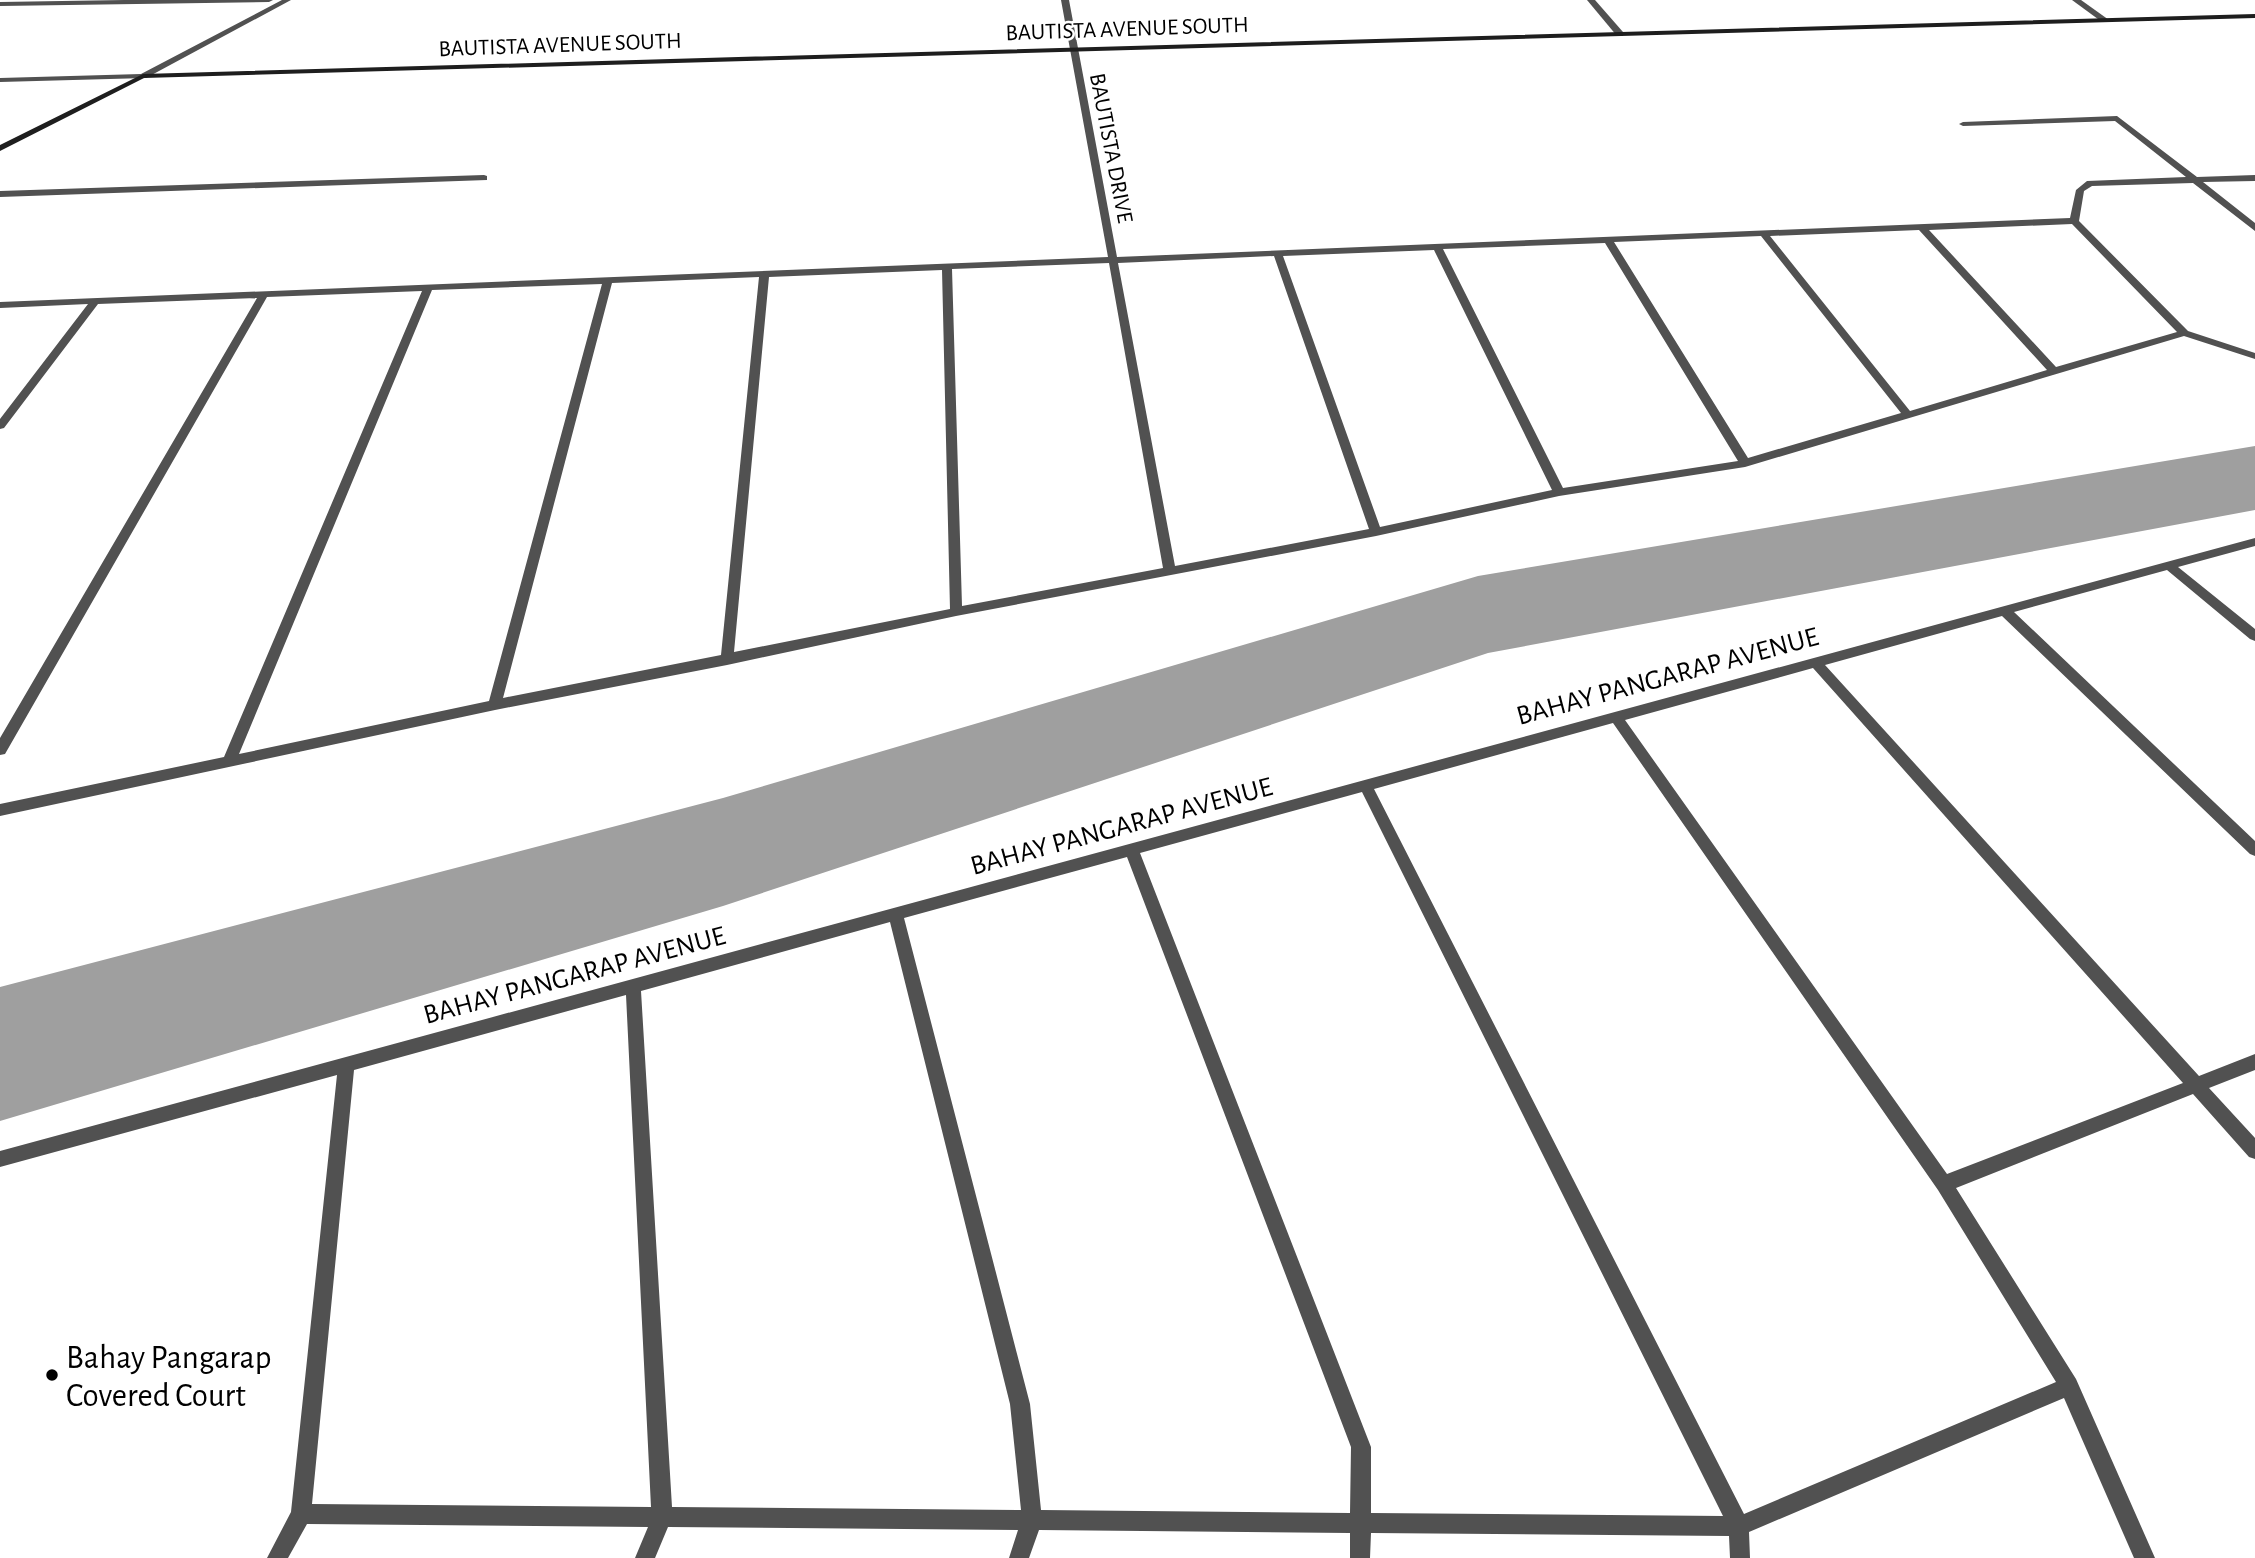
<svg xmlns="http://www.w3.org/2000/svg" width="2255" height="1558" viewBox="0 0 2255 1558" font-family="'Alegreya Sans',sans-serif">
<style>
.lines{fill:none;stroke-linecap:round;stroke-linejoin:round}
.river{fill:#9f9f9f;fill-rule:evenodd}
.lane{fill:#515151;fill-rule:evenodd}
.street{fill:#515151;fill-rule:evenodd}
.secondary{fill:#1e1e1e;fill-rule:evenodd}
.poi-dot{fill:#000;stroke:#fff;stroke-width:2.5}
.labels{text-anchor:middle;stroke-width:5;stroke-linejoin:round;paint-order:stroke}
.far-street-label{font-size:23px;fill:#000;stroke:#fff}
.street-label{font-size:28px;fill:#000;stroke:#fff}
.near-poi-label{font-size:33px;fill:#000;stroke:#fff;text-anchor:start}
</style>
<rect width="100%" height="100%" fill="#fff"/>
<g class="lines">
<path class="river" d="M2255 446V510L1488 653 723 906 0 1121V987L723 798 1478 576Z"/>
<path class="lane" d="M484 175 487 176V180L0 197V191Z"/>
<g class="street">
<path d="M124 0H273L269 2 0 6V2Z"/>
<path d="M282 0H291L146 78 0 82V78L141 74Z"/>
<path d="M1061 0H1069L1117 257 2070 218 2076 190 2087 181 2186 177 2115 121 1963 126 1959 124 1963 122 2117 116 2197 177 2255 175V181L2203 182 2255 223V231L2193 183 2092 186 2084 191 2079 221 2188 331 2255 353V359L2184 336 1745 467 1559 496 1376 536 956 616 727 665 495 710 0 816V804L224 757 422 291 267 297 5 754 0 755V738L257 298 98 304 4 428 0 429V419L88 304 0 308V302L1108 257ZM2072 224 2177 332 2056 367 1929 230ZM1919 230 2047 370 1910 411 1770 236ZM1761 236 1901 413 1748 458 1614 242ZM1605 243 1738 461 1563 488 1443 249ZM1434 250 1552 490 1380 527 1283 256ZM1274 256 1369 529 1175 566 1118 263ZM1109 263 1163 568 962 606 952 269ZM942 270 950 609 734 652 769 277ZM759 277 721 655 503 698 612 283ZM602 284 489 701 239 754 432 290Z"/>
<path d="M1587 0H1595L1623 32V36H1617Z"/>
<path d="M2072 0H2081L2109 20 2102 22Z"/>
<path d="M2255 538V546L2178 567 2255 629V641L2250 639 2167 570 2014 612 2255 841V856L2250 854 2002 616 1825 665 2199 1076 2255 1054V1070L2209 1088 2255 1138V1159L2249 1157 2193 1094 1956 1188 2076 1379 2155 1558H2134L2064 1398 1749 1532 1750 1558H1730L1729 1536 1371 1533 1370 1558H1350V1533L1039 1530 1029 1558H1009L1018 1530 668 1527 655 1558H635L648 1527 307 1524 288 1558H267L291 1512 337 1075 0 1167V1151ZM1813 668 2183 1083 1947 1174 1625 720ZM1613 723 1938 1190 2056 1382 1744 1514 1374 789ZM1362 792 1723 1516 1371 1513V1447L1140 853ZM1127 857 1351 1447 1350 1513 1041 1510 1030 1404 904 918ZM890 922 1010 1404 1021 1510 672 1507 641 991ZM626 995 651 1507 312 1504 354 1070Z"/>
</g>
<path class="secondary" d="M2255 14V18L144 78 0 151V145L143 74Z"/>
</g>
<circle class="poi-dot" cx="52" cy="1375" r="7"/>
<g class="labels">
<g class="far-street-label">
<text transform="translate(1127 28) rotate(-2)" y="8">BAUTISTA AVENUE SOUTH</text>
<text transform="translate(560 44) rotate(-2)" y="8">BAUTISTA AVENUE SOUTH</text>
<text transform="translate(1112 148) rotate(79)" y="8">BAUTISTA DRIVE</text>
</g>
<g class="street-label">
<text transform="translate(1667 675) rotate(-15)" y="10">BAHAY PANGARAP AVENUE</text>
<text transform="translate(1121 825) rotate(-15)" y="10">BAHAY PANGARAP AVENUE</text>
<text transform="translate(574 974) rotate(-15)" y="10">BAHAY PANGARAP AVENUE</text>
</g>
<g class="near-poi-label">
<text x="66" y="1368">Bahay Pangarap<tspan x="66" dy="38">Covered Court</tspan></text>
</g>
</g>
</svg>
